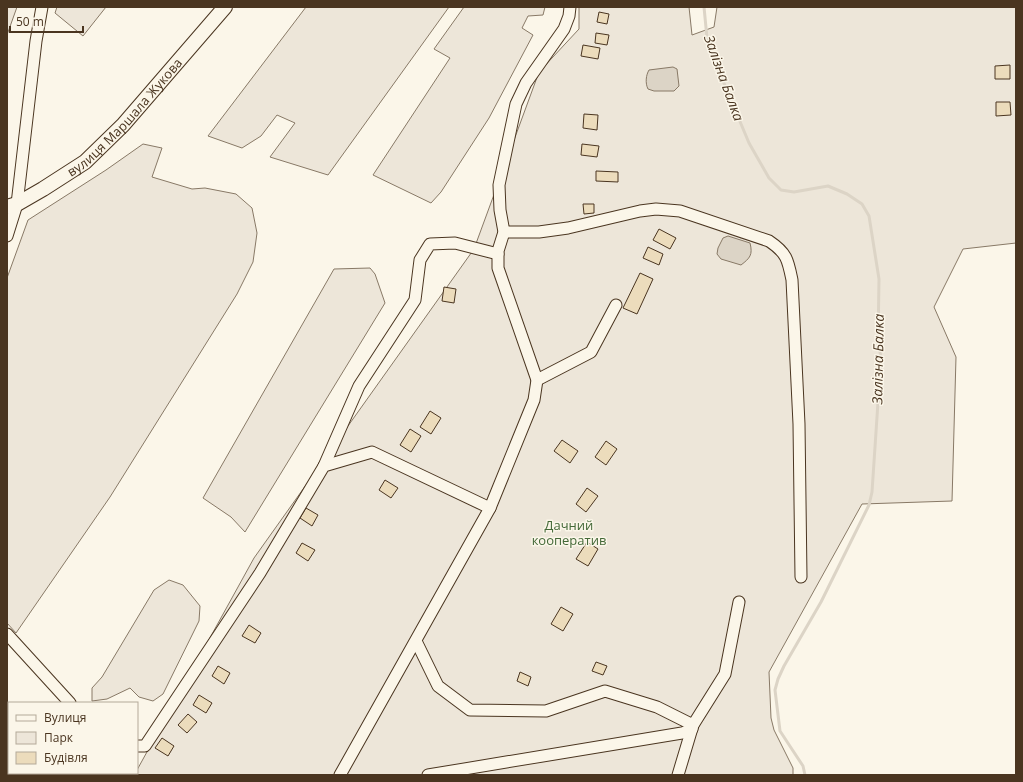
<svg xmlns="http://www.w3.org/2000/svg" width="1023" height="782" viewBox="0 0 1023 782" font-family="'Open Sans',sans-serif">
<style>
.green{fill:#ede6d9;stroke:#887966}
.water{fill:#dcd4c6;stroke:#887966}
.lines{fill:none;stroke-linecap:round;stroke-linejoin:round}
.stream{stroke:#dcd4c6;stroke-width:3}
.building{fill:#ecdcbc;stroke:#4a3520}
.minor-casing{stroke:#4a3520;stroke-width:13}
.major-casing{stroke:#4a3520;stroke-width:16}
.minor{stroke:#fbf6e9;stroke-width:11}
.major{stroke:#fbf6e9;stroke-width:14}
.labels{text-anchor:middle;stroke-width:3;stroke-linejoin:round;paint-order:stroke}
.street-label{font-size:13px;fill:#4a3520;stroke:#fbf6e9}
.park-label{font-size:13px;fill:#436837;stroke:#fbf6e9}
.water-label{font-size:14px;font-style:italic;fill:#4a3520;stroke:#fbf6e9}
</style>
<rect width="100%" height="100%" fill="#fbf6e9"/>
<g class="green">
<path d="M7 7H17L7 35Z"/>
<path d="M57 7H106L83 36 55 13Z"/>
<path d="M306 7H449L328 175 270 157 295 123 277 115 261 136 242 148 208 136Z"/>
<path d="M464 7H545L543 15 528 16 522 28 533 35 489 118 441 192 431 203 373 175 450 58 434 49Z"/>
<path d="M579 7H689L692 35 714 27 717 7H1016V243L963 249 934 307 956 357 952 501 862 504 769 672 771 718 774 730 793 768V775H134L135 773H137V770L254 558 474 249 539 72 579 29Z"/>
<path d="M143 144 162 148 152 177 192 189 205 188 236 194 252 208 257 233 253 262 237 294 110 497 16 633 7 623V278L28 220 106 170Z"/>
<path d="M370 268 375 274 385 303 245 532 231 517 203 498 334 269Z"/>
<path d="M169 580 183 585 200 606 199 621 163 694 153 701 139 697 130 688 107 699 92 701V688L102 677 154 590Z"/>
<path d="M7 756 9 757V773H47L50 775H7Z"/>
</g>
<g class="water">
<path d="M673 67 677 69 679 86 674 91H654L648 89C645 83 646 75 649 70Z"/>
<path d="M728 236 750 243C753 255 750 258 741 265L721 259 717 254 718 248 723 238Z"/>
</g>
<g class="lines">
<path class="stream" d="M704 7 707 38 713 57 749 143 769 178 781 190 794 192 828 186 847 194 862 204 869 216 879 279 878 342 881 357 872 492 869 505 821 602 784 666 778 679 775 690 780 731 803 766 805 775"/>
</g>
<g class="building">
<path d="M599 12 609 14 607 24 597 22Z"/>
<path d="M596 33 609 35 607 45 595 43Z"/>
<path d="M583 45 600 48 598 59 581 56Z"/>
<path d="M1010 65V79H995V66Z"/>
<path d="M996 102H1010L1011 115 996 116Z"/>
<path d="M584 114 598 115 597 130 583 128Z"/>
<path d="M582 144 599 146 597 157 581 155Z"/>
<path d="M596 171 618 172V182L596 181Z"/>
<path d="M583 204H594V213L584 214Z"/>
<path d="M659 229 676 238 670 249 653 240Z"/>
<path d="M648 247 663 254 659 265 643 258Z"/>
<path d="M640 273 653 279 637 314 623 308Z"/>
<path d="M444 287 456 289 454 303 442 301Z"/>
<path d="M430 411 441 418 431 434 420 427Z"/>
<path d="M410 429 421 436 411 452 400 445Z"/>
<path d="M562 440 578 451 570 463 554 451Z"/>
<path d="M606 441 617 449 606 465 595 457Z"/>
<path d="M385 480 398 488 391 498 379 490Z"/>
<path d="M587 488 598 496 586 512 576 504Z"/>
<path d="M306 508 318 515 312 526 300 518Z"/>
<path d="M587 542 598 549 588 566 576 559Z"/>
<path d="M302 543 315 550 308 561 296 553Z"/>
<path d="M561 607 573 614 563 631 551 624Z"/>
<path d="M249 625 261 633 255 643 242 636Z"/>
<path d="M596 662 607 666 603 675 592 671Z"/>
<path d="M218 666 230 673 224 684 212 676Z"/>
<path d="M520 672 531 677 528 686 517 681Z"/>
<path d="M199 695 212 703 206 713 193 705Z"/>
<path d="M188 714 197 722 187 733 178 725Z"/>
<path d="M162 738 174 746 168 756 155 748Z"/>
</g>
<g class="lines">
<defs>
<g id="minor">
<path d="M504 232H539L568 228 640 211 656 209 680 211 769 241C787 253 788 260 792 280L799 424 801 577"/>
<path d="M7 236 17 204 36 41 42 7"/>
<path d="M537 380 591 352 616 305"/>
<path d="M324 466 359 386 415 300 420 260 430 244 455 243 498 254"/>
<path d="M7 634 70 703"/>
<path d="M416 641 438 686 470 710 546 711 605 691 657 707 693 725 678 775"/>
<path d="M693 725 725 674 739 602"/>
<path d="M137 746H145L260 573 324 466 372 452 490 508"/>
<path d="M121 773 123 775"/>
<path d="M340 775 490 508 534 400 537 380 498 268V251L504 232 500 210 499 185 516 104 526 83 564 29 569 16 570 7"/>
<path d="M428 775 682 733 692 729"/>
</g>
<g id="major">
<path id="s1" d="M7 207 17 204 43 189 85 162 123 125 225 7"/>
</g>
</defs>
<use href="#minor" class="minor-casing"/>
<use href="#major" class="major-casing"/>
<use href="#minor" class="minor"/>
<use href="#major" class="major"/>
</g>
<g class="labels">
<g class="street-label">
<text dy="5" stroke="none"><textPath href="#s1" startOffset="150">вулиця Маршала Жукова</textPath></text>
</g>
<g class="park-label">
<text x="569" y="530">Дачний<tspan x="569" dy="15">кооператив</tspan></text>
</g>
<g class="water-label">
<text transform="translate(724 78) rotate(70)" y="5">Залізна Балка</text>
<text transform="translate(878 359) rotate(-89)" y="5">Залізна Балка</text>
</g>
</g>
<rect width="1023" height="782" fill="none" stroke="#4a3520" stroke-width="16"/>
<rect x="8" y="702" width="130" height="72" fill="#fbf6e9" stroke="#b4a999"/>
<rect x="16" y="715" width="20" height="6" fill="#fbf6e9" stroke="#b4a999"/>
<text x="44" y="722" font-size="12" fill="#4a3520">Вулиця</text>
<rect x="16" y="732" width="20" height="12" fill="#ede6d9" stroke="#b4a999"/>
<text x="44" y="742" font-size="12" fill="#4a3520">Парк</text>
<rect x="16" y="752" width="20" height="12" fill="#ecdcbc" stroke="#b4a999"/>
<text x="44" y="762" font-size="12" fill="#4a3520">Будівля</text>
<path d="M10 26v6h73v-6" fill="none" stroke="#4a3520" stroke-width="2"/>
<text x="16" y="26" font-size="12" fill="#4a3520" stroke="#fbf6e9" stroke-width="3" paint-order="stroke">50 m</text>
</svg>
